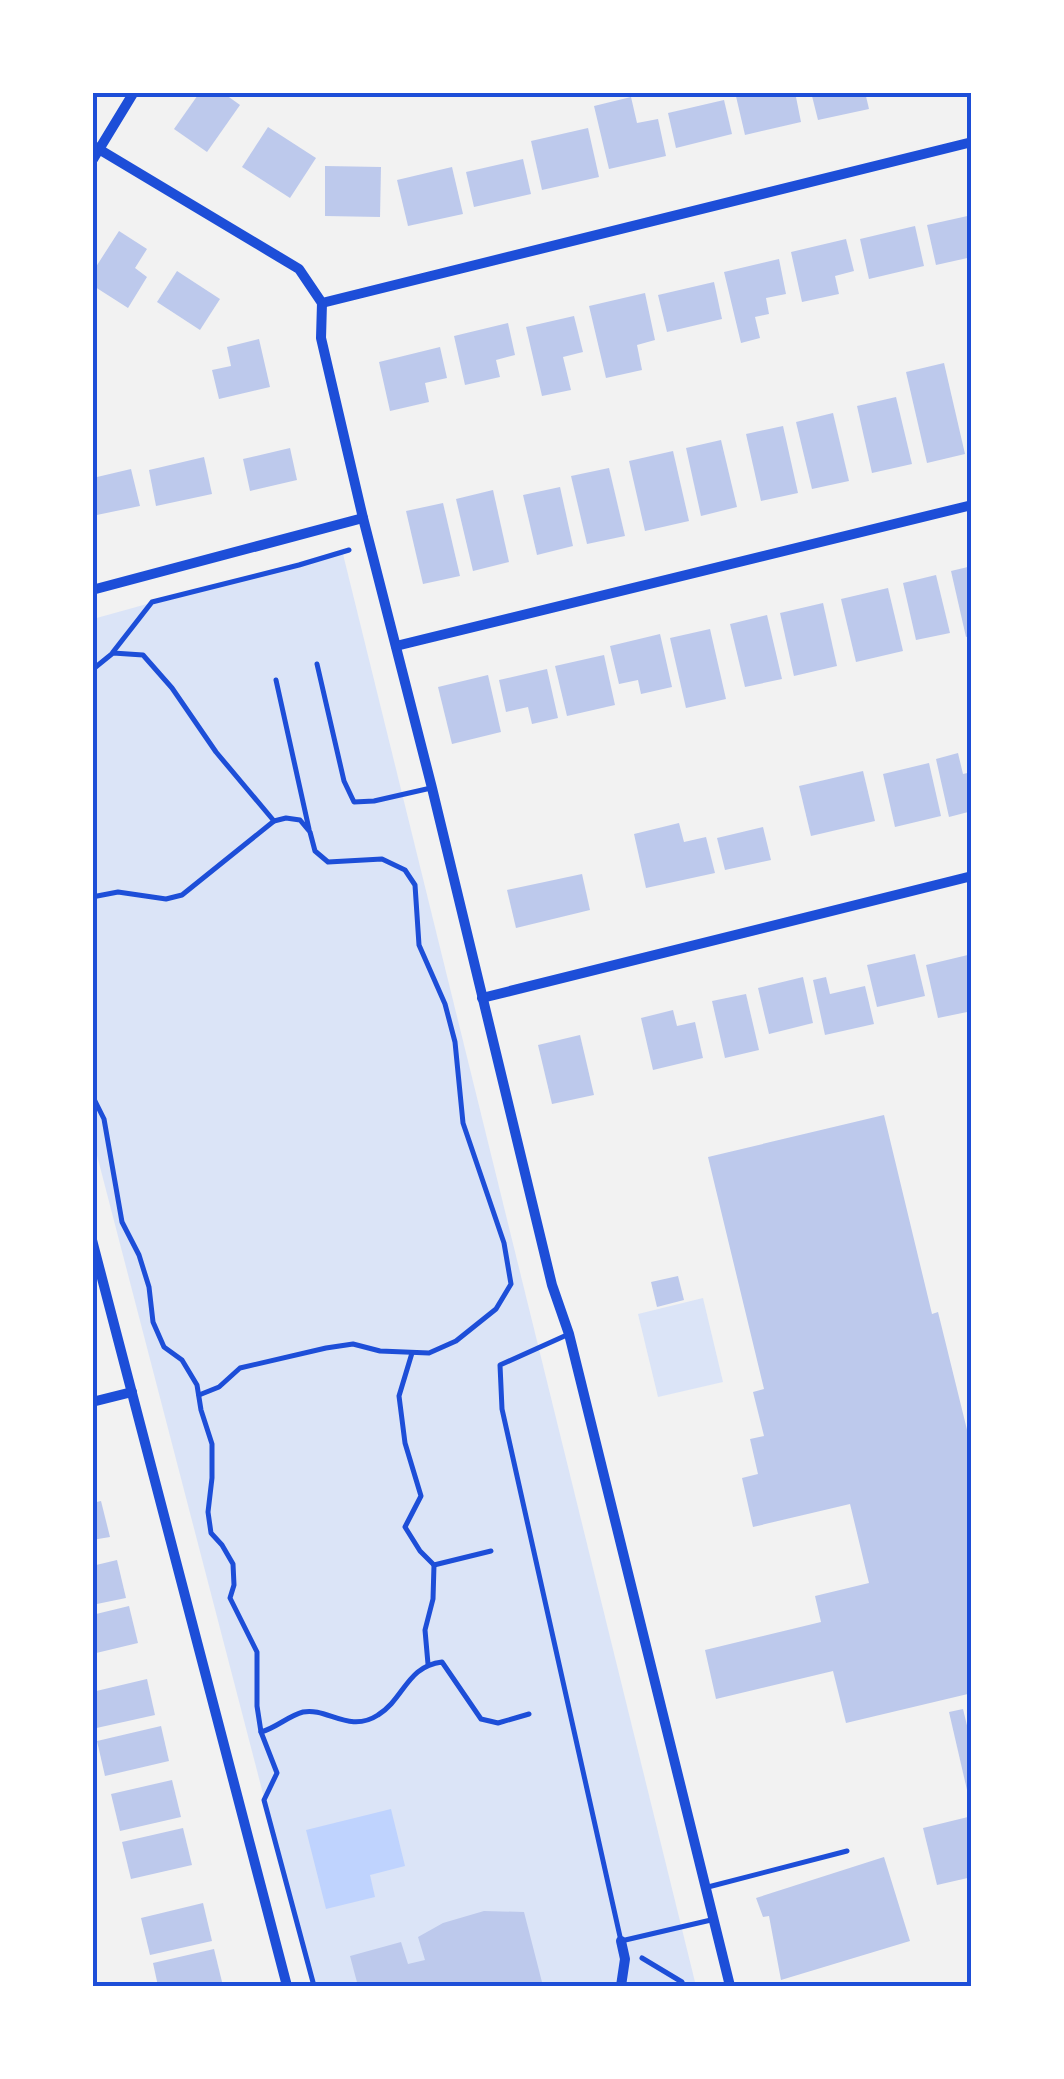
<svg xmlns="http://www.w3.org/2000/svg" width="1064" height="2079" viewBox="0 0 1064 2079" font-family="'Noto Sans',sans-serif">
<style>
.green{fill:#dbe4f7}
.water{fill:#bfd3fe}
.building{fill:#bdc9ec}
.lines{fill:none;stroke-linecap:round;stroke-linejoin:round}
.path{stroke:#1d4ed8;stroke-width:5}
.service{stroke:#1d4ed8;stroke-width:5}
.minor{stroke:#1d4ed8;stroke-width:10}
.neatline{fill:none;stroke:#1d4ed8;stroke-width:4}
</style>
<rect width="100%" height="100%" fill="#f2f2f2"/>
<g class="green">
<path d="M342 550 696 1986H313L93 1140V619Z"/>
<path d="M703 1298 723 1382 658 1397 638 1314Z"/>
</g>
<path class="water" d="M391 1809 405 1866 370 1875 375 1897 326 1909 306 1830Z"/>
<g class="building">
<path d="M200 92H222L240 105 207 152 174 129Z"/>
<path d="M735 92H795L801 122 745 135Z"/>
<path d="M811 92H865L869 109 818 120Z"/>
<path d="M631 97 637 123 658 119 666 156 609 169 594 106Z"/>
<path d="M724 100 732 134 676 148 668 113Z"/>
<path d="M268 127 316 158 290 198 242 167Z"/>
<path d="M588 128 599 177 542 190 531 141Z"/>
<path d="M523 159 531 194 474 207 466 172Z"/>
<path d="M325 166 381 167 380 217 325 216Z"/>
<path d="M452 167 463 214 408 226 397 180Z"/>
<path d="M972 215V257L936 265 927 225Z"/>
<path d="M915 226 924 266 869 279 860 239Z"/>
<path d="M119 231 147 249 135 268 147 277 128 308 92 285V273Z"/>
<path d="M846 239 854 271 835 276 839 294 802 302 791 252Z"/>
<path d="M779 259 786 294 766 298 769 314 755 317 760 338 741 343 724 272Z"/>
<path d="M177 271 220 299 200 330 157 302Z"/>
<path d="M714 282 722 319 667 332 658 295Z"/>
<path d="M645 293 655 340 637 345 642 370 606 378 589 306Z"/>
<path d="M574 316 583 352 563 357 571 390 542 396 526 327Z"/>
<path d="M508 323 515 355 496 360 500 377 465 385 454 336Z"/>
<path d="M259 339 270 387 219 399 212 370 231 366 227 347Z"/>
<path d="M440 347 447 378 425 383 429 402 390 411 379 362Z"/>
<path d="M944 363 965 454 927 463 906 372Z"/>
<path d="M896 397 912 464 872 473 857 406Z"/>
<path d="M833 413 849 481 812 489 796 422Z"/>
<path d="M783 426 798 493 761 501 746 434Z"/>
<path d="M721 440 737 507 701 516 686 448Z"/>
<path d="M290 448 297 480 250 491 243 459Z"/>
<path d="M673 451 689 521 645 531 629 461Z"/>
<path d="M204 457 212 494 156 506 149 470Z"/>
<path d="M92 465 97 477 131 469 140 506 92 516Z"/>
<path d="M609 468 625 536 587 544 571 476Z"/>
<path d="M560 487 573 546 537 555 523 495Z"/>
<path d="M493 490 509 562 473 571 456 499Z"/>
<path d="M443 503 460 576 423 584 406 511Z"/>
<path d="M972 566V635L966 637 951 571Z"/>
<path d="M936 575 950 633 916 640 903 583Z"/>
<path d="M888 588 903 651 856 662 841 599Z"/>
<path d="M823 603 837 666 794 676 780 613Z"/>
<path d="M767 615 782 679 745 687 730 624Z"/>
<path d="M710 629 726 699 686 708 670 638Z"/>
<path d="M660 634 672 687 641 694 638 680 619 684 610 646Z"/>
<path d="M604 655 615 705 567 716 555 666Z"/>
<path d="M547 669 558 718 532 724 528 707 506 712 499 680Z"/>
<path d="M488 675 501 732 452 744 438 687Z"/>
<path d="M958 753 963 774 972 772V811L949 817 936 759Z"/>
<path d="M929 763 941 816 895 827 883 774Z"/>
<path d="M863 771 875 821 811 836 799 786Z"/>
<path d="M679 823 684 842 706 837 715 873 646 888 634 834Z"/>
<path d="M763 827 771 860 725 870 717 838Z"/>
<path d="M582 874 590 910 516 928 507 890Z"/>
<path d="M915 954 925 996 877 1007 867 965Z"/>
<path d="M972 954V1011L938 1018 926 965Z"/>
<path d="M803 977 813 1023 769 1034 758 988Z"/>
<path d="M826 977 830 994 865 986 874 1024 825 1035 813 980Z"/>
<path d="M746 994 759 1050 725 1058 712 1001Z"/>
<path d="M673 1010 677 1026 695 1022 703 1058 653 1070 641 1018Z"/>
<path d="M580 1035 594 1095 552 1104 538 1045Z"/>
<path d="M884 1115 932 1314 938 1312 972 1450V1693L846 1723 833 1671 716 1699 705 1650 821 1622 815 1596 869 1583 850 1504 753 1527 742 1478 758 1474 750 1439 764 1436 753 1392 764 1389 708 1157Z"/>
<path d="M678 1276 684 1300 657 1307 651 1282Z"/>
<path d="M101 1501 110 1537 92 1540V1503Z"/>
<path d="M117 1560 126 1598 92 1605V1566Z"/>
<path d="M129 1606 138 1643 92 1654V1615Z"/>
<path d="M147 1679 155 1715 92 1729V1692Z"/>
<path d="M963 1709 972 1746 970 1803 949 1712Z"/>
<path d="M161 1726 169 1761 105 1776 97 1741Z"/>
<path d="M172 1780 181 1817 120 1831 111 1794Z"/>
<path d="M972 1816V1877L937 1885 923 1828Z"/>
<path d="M183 1828 192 1865 131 1879 122 1842Z"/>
<path d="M884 1857 910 1941 781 1980 769 1916 763 1917 756 1898Z"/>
<path d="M203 1903 212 1941 150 1955 141 1918Z"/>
<path d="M484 1911 524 1912 543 1986H358L350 1956 401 1942 408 1964 425 1960 418 1937 443 1923Z"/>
<path d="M214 1949 223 1986H158L153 1963Z"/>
</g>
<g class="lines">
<g class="path">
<path d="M113 652 152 602 299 565 349 550"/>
<path d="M92 670 113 653 143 655 172 688 216 752 274 821"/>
<path d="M276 680 309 829"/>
<path d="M92 897 118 892 166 899 182 895 274 821 286 818 300 820 310 832 315 851 328 862 382 859 405 870 415 885 419 945 445 1004 455 1042 463 1123 504 1243 511 1284 496 1309 456 1341 429 1353 380 1351 353 1344 326 1348 240 1368 219 1387 199 1395"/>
<path d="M92 1095 104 1119 122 1222 139 1255 149 1287 153 1322 164 1347 182 1360 197 1385 201 1410 212 1444V1478L208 1512 211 1533 222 1545 233 1564 234 1585 230 1598 257 1652V1706L261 1732C276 1728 288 1716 303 1712 327 1707 349 1734 378 1715 404 1699 407 1666 442 1662L481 1719 498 1723 529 1714"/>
<path d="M412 1353 399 1396 405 1443 421 1496 405 1527 420 1551 434 1565 491 1551"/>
<path d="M428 1664 425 1630 433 1599 434 1565"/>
<path d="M261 1732 277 1773 264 1800 314 1986"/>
<path d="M642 1958 682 1982 684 1986"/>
</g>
<g class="service">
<path d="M317 664 344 781 354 802 374 801 431 788"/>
<path d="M569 1334 500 1365 502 1409 621 1941 711 1920"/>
<path d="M708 1887 847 1851"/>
</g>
<g class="minor">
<path d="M92 145 299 269 322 303 972 142"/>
<path d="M92 161 134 92"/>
<path d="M322 303 321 338 363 518 432 788 552 1285 569 1334 730 1986"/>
<path d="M92 590 363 518"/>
<path d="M396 646 972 505"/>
<path d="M482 998 972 876"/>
<path d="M92 1240 287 1986"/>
<path d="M92 1402 132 1392"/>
<path d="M621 1941 625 1959 621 1986"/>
</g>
</g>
<rect width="1064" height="2079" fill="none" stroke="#ffffff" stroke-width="190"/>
<rect x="95" y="95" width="874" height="1889" class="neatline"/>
</svg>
